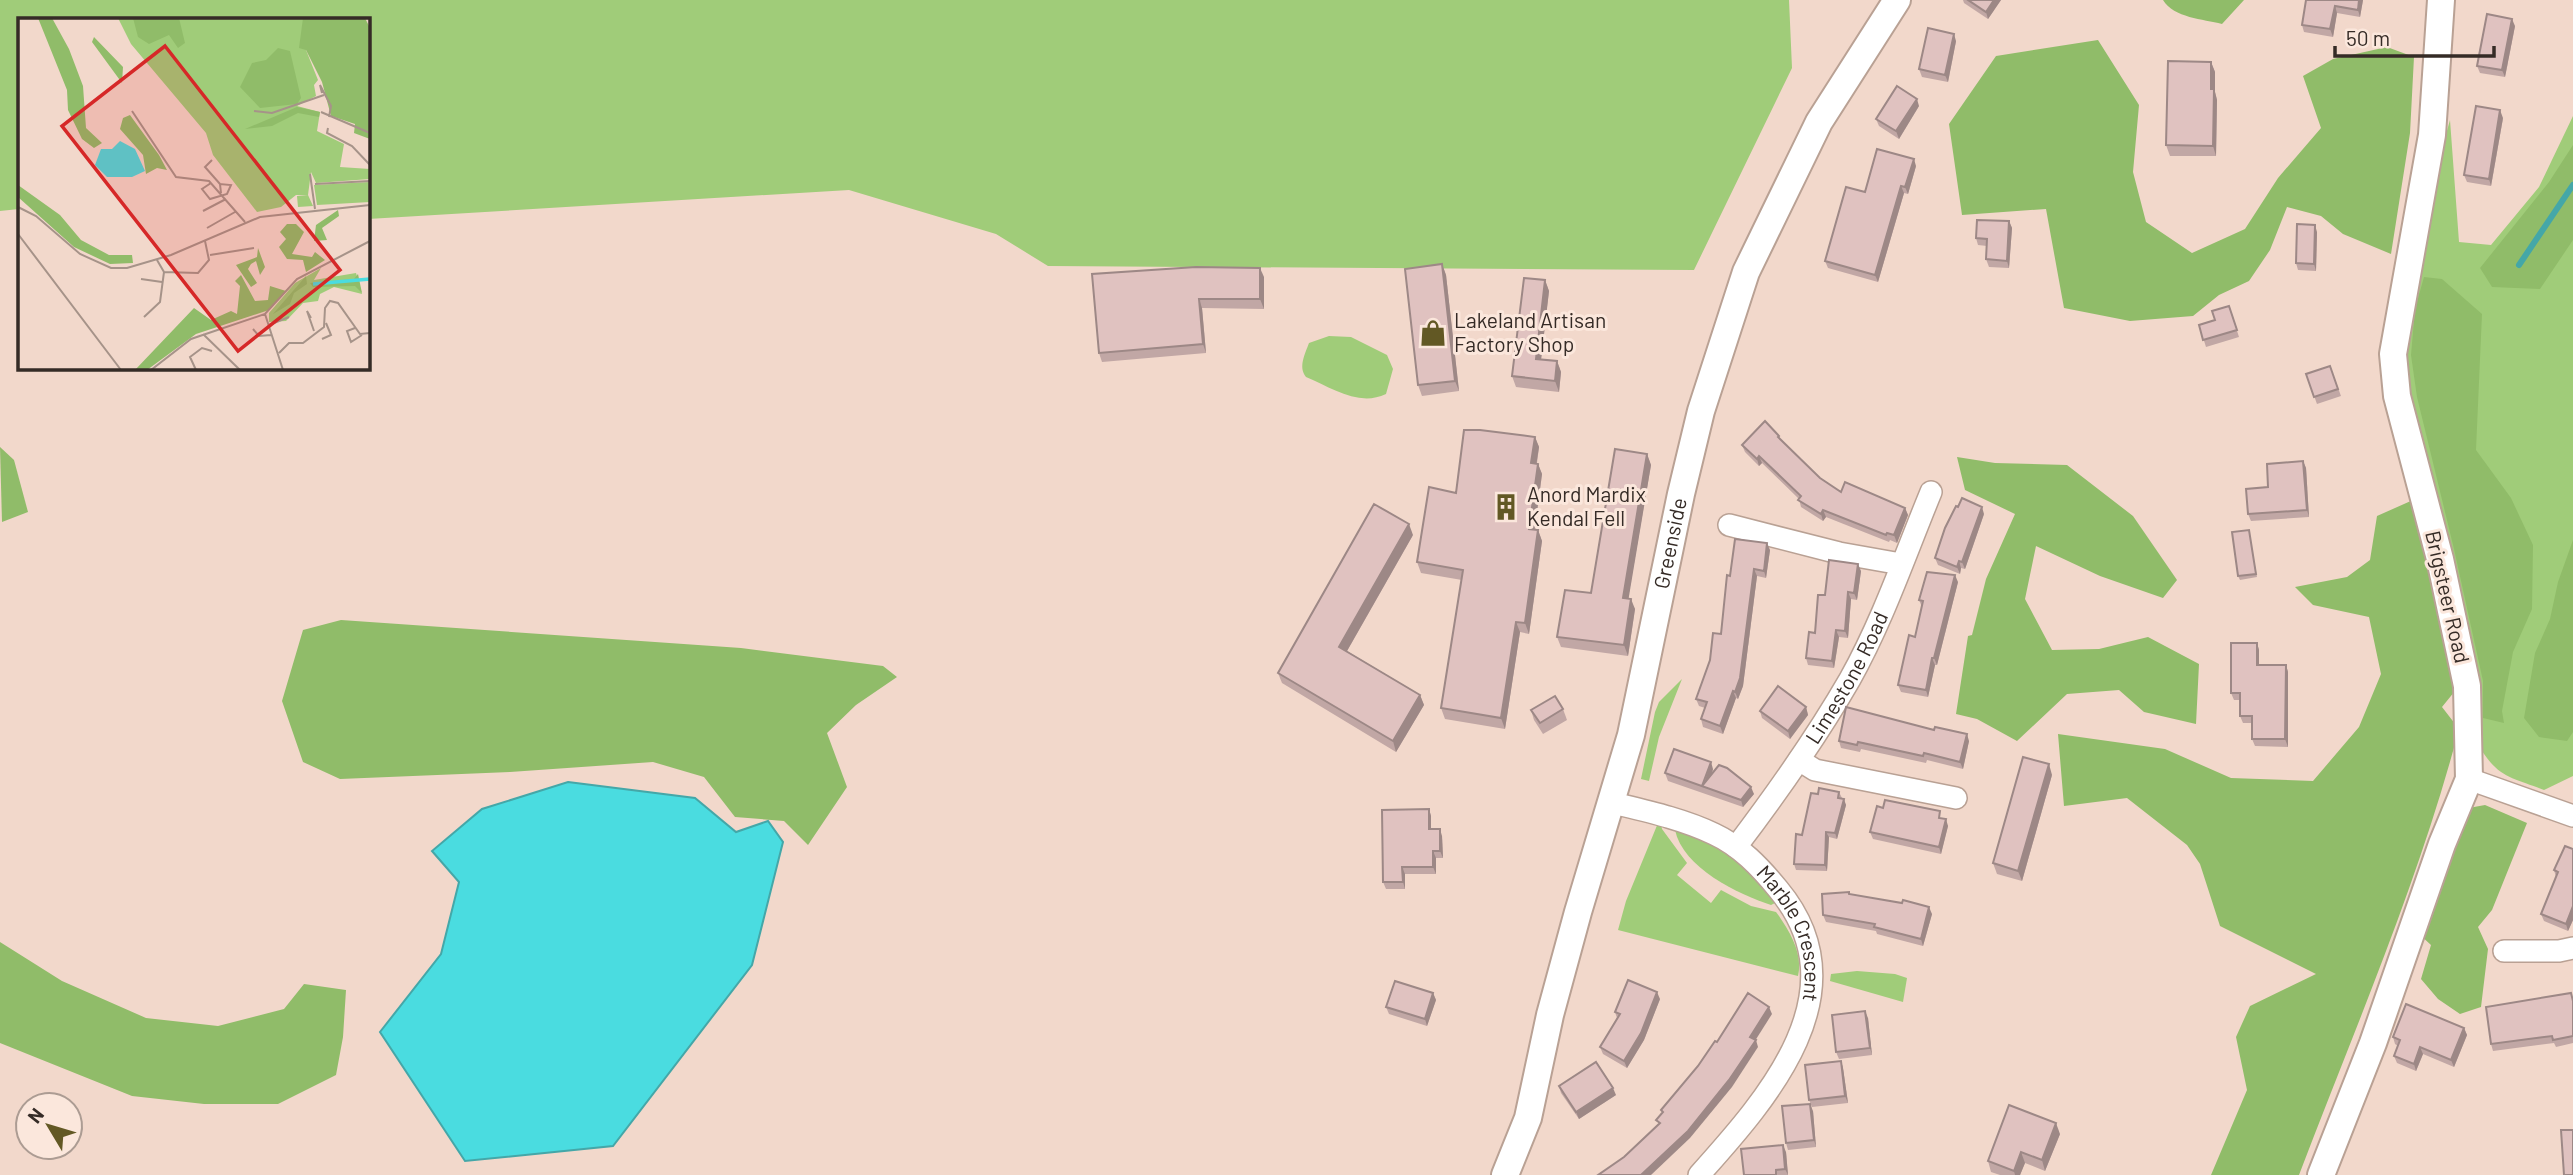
<svg xmlns="http://www.w3.org/2000/svg" width="2573" height="1175" viewBox="0 0 2573 1175" font-family="Barlow,sans-serif">
<style>
.green{fill:#a0cc79}
.forest{fill:#90bc69}
.water{fill:#4adce0;stroke:#44a7a8;stroke-width:2}
.lines{fill:none;stroke-linecap:round;stroke-linejoin:round}
.stream{stroke:#44a7a8;stroke-width:6}
.minor-casing{stroke:#b9a194;stroke-width:24}
.tertiary-casing{stroke:#b9a194;stroke-width:30}
.minor{stroke:#fff;stroke-width:21}
.tertiary{stroke:#fff;stroke-width:26}
.wall{fill:#c1a7a5}
.shaded-wall{fill:#9d8886}
.building{fill:#e0c2c0;stroke:#9d8886;stroke-width:2}
.labels{text-anchor:middle;stroke-width:6;stroke-linejoin:round;paint-order:stroke}
.poi-label{font-size:21px;fill:#352b26;stroke:#fbe7dc;text-anchor:start}
.street-label{font-size:21px;fill:#352b26;stroke:#fbe7dc}
.inset-river{fill:none;stroke:#4adce0;stroke-width:3.5}
.inset-road{fill:none;stroke:#a69389;stroke-width:2}
.view{fill:#d62828;fill-opacity:0.15;stroke:#d62828;stroke-width:3.5}
.inset-edge{fill:none;stroke:#352b26;stroke-width:3.5}
</style>
<rect width="100%" height="100%" fill="#f2d8cb"/>
<g class="green">
<path d="M0 0H1789L1792 68 1694 270 1048 266 996 234 849 190 368 219V19H19V209L0 211Z"/>
<path d="M2573 116V776L2544 790C2514 778 2498 778 2481 749L2410 394 2406 352 2435 173 2450 120 2459 242 2491 245 2539 187Z"/>
<path d="M1329 336 1351 337 1387 355 1393 369 1386 394C1359 407 1332 388 1306 377 1298 367 1305 354 1309 343Z"/>
<path d="M1682 679 1659 737 1649 781 1641 779 1655 712 1659 702Z"/>
<path d="M1658 823 1661 824 1662 829 1687 863 1677 875 1711 903 1721 890 1751 906 1776 912 1779 916C1791 934 1803 954 1798 976L1618 930 1626 901Z"/>
<path d="M1675 830 1705 841 1741 863 1777 902 1771 905C1738 894 1683 868 1675 830Z"/>
<path d="M1857 971 1895 974 1907 978 1903 1002 1830 981 1831 974Z"/>
</g>
<g class="forest">
<path d="M2163 0H2244L2222 24C2203 19 2174 18 2163 0Z"/>
<path d="M2098 40 2139 105 2133 172 2146 222 2192 253 2245 229 2278 178 2321 128 2303 76 2333 59 2387 47 2414 57 2410 133 2391 254 2343 234 2321 216 2287 207 2270 250 2249 281 2219 295 2193 316 2130 321 2064 308 2046 209 1962 215 1949 124 1996 56Z"/>
<path d="M2573 145V240L2540 289 2492 287 2480 268 2549 182Z"/>
<path d="M2424 277 2442 279 2482 314 2476 450 2511 498 2533 545 2532 609 2513 652 2502 711 2504 723 2483 718V681L2454 549 2417 397 2411 355 2415 309Z"/>
<path d="M0 447 14 460 28 512 2 522Z"/>
<path d="M1957 457 1995 463 2067 465 2133 516 2177 580 2163 598 2100 576 2036 546 2025 599 2052 650 2099 649 2148 637 2199 664 2196 724 2144 712 2119 690 2067 694 2017 741 1977 719 1956 714 1968 636 1972 635 1986 579 2015 514 1965 490Z"/>
<path d="M2413 500 2459 686 2442 707 2459 729C2419 881 2355 1028 2299 1175H2211L2247 1090 2236 1037 2250 1006 2316 974 2220 926 2200 864 2187 845 2127 798 2064 806 2058 734 2165 749 2231 778 2313 781 2359 727 2381 674 2369 617 2313 605 2295 587 2347 577 2370 560 2377 516Z"/>
<path d="M2573 540V732L2567 741 2539 737 2524 718 2535 653 2550 619 2558 582Z"/>
<path d="M341 620 741 648 883 666 897 677 856 705 827 733 847 787 808 845 784 821 735 817 704 777 653 762 510 772 340 779 303 762 282 701 303 630Z"/>
<path d="M2485 805 2527 823 2492 910 2478 927 2488 949 2481 1007 2460 1014 2438 999 2421 979 2431 945 2418 933 2463 809Z"/>
<path d="M0 942 62 981 146 1018 218 1026 284 1009 304 984 346 990 343 1037 336 1075 278 1104H204L132 1096 0 1043Z"/>
</g>
<path class="water" d="M568 782 695 798 736 832 768 821 783 842 752 965 613 1146 465 1161 380 1032 441 954 459 882 432 851 482 809Z"/>
<g class="lines">
<path class="stream" d="M2519 265 2573 185"/>
<defs>
<g id="minor">
<path d="M1729 525 1839 553 1901 564"/>
<path d="M1799 760 1815 770 1956 798"/>
<path d="M2469 779 2573 816"/>
<path id="s1" d="M1613 803C1646 811 1683 819 1714 834 1740 846 1760 867 1778 889 1863 991 1769 1097 1699 1175"/>
<path id="s2" d="M1736 847C1777 793 1816 738 1850 679 1883 620 1905 555 1931 492"/>
<path d="M2504 951H2559L2573 948"/>
</g>
<g id="tertiary">
<path id="s3" d="M1505 1175 1528 1118 1550 1015 1578 912 1631 735 1681 494 1701 411 1746 272 1819 122 1897 0"/>
<path d="M2321 1175 2373 1043 2442 844 2469 779 2467 686 2440 559 2397 396 2393 354 2432 135 2441 0"/>
</g>
</defs>
<use href="#minor" class="minor-casing"/>
<use href="#tertiary" class="tertiary-casing"/>
<use href="#minor" class="minor"/>
<use href="#tertiary" class="tertiary"/>
</g>
<g class="wall">
<path d="M1963 0H2001L1988 19 1964 3Z"/>
<path d="M2306 0H2363L2360 17 2337 13 2333 37 2304 32 2302 25Z"/>
<path d="M2515 26 2505 77 2480 73 2477 66Z"/>
<path d="M1956 41 1948 82 1922 77 1919 69Z"/>
<path d="M2211 62 2215 72V92L2217 100 2216 156H2170L2166 145Z"/>
<path d="M1919 106 1899 139 1879 126 1876 119Z"/>
<path d="M2503 118 2491 186 2467 182 2464 175Z"/>
<path d="M1916 166 1908 194 1904 193 1878 282 1828 268 1825 261 1865 192Z"/>
<path d="M2009 221 2012 228 2009 268 1989 267 1986 259 1987 246 1978 245 1976 238Z"/>
<path d="M2317 232 2316 271 2298 270 2296 263Z"/>
<path d="M1442 264 1446 275 1459 391 1422 396 1418 385Z"/>
<path d="M1092 274 1264 277V309L1202 308 1206 353 1102 362 1099 353Z"/>
<path d="M1545 280 1549 291 1541 359 1557 361 1561 372 1559 392 1516 387 1512 376Z"/>
<path d="M2229 306 2239 337 2206 347 2199 325 2215 320Z"/>
<path d="M2330 366 2341 396 2317 404 2306 374Z"/>
<path d="M1779 436 1781 441 1820 478 1841 492 1905 508 1908 515 1897 543 1890 540 1889 542 1826 517 1823 521 1801 507 1799 499 1762 463 1759 466 1745 452 1742 445Z"/>
<path d="M1535 437 1539 447 1537 463 1538 464 1542 474 1535 530H1538L1542 541 1529 634 1520 632 1505 729 1445 719 1441 708 1462 580 1421 573 1417 562 1456 493Z"/>
<path d="M1647 454 1651 465 1628 598 1635 609 1628 656 1561 647 1557 637 1591 593Z"/>
<path d="M2303 461 2306 468 2309 517 2251 521 2248 514 2268 487Z"/>
<path d="M1984 514 1965 569 1961 568 1960 574 1938 565 1935 558Z"/>
<path d="M2249 530 2257 577 2240 580 2238 576Z"/>
<path d="M1413 535 1347 651 1420 695 1424 705 1396 752 1282 683 1278 673Z"/>
<path d="M1770 550 1766 578 1757 576 1743 686 1738 699 1736 698 1723 734 1703 727 1701 719 1705 708 1699 706 1696 699 1721 634 1730 576Z"/>
<path d="M1861 571 1857 600 1851 599 1848 638 1839 637 1834 668 1808 665 1806 658 1815 633 1825 595Z"/>
<path d="M1958 582 1937 665H1935L1928 697 1901 692 1898 685 1915 637 1922 607 1919 600Z"/>
<path d="M2257 643 2259 650V665H2286L2288 672V747L2255 746 2252 739V723H2243L2240 716V700H2234L2231 693Z"/>
<path d="M1806 707 1808 715 1790 739 1762 718 1760 711Z"/>
<path d="M1563 709 1567 720 1543 734 1534 720 1531 710Z"/>
<path d="M1839 741H1969L1963 769 1927 760 1926 763 1861 749 1860 752 1841 748Z"/>
<path d="M1713 769 1712 774 1754 794 1743 807 1668 781 1665 773Z"/>
<path d="M2052 775 2022 881 1997 874 1993 863Z"/>
<path d="M1839 792 1842 798 1846 805 1837 839 1829 837 1827 871 1796 870 1794 864 1802 835 1818 794Z"/>
<path d="M1429 809 1431 816V829L1442 836 1443 858H1436V874H1405V889H1386L1383 882Z"/>
<path d="M1943 819 1948 826 1941 854 1873 839 1870 832Z"/>
<path d="M2573 849V920L2568 931 2544 921 2541 914 2556 877 2554 870Z"/>
<path d="M1850 895 1932 914 1923 946 1877 934 1876 931 1826 922 1823 915Z"/>
<path d="M1433 993 1436 1000 1427 1026 1389 1014 1386 1007Z"/>
<path d="M2571 993 2573 999V1043L2556 1047 2554 1043 2493 1051 2491 1044Z"/>
<path d="M1660 999 1644 1040 1627 1068 1603 1054 1600 1047 1617 1018 1615 1012Z"/>
<path d="M1868 1018 1872 1055 1839 1059 1836 1052Z"/>
<path d="M2464 1028 2467 1035 2454 1067 2423 1054 2416 1071 2397 1063 2394 1056 2398 1046 2395 1044 2393 1037Z"/>
<path d="M1841 1061 1843 1068 1848 1103 1812 1107 1809 1100Z"/>
<path d="M1559 1086 1616 1095 1579 1119 1561 1093Z"/>
<path d="M1813 1111 1816 1147 1788 1150 1786 1143Z"/>
<path d="M2060 1134 2045 1171 2025 1163 2020 1175H2000L1991 1172 1988 1161Z"/>
<path d="M1786 1152 1788 1175H1744Z"/>
</g>
<g class="shaded-wall">
<path d="M1994 0H2001L1988 19 1986 12Z"/>
<path d="M2359 0H2363L2360 17 2358 10Z"/>
<path d="M2335 6 2337 13 2333 37 2330 29Z"/>
<path d="M2512 19 2515 26 2505 77 2502 70Z"/>
<path d="M1954 34 1956 41 1948 82 1945 75Z"/>
<path d="M2211 62 2215 72V92L2217 100 2216 156 2213 146 2211 89Z"/>
<path d="M1917 99 1919 106 1899 139 1896 131Z"/>
<path d="M2500 110 2503 118 2491 186 2489 179Z"/>
<path d="M1914 159 1916 166 1908 194 1905 187Z"/>
<path d="M1901 186 1904 193 1878 282 1875 275Z"/>
<path d="M2009 221 2012 228 2009 268 2007 261Z"/>
<path d="M2315 225 2317 232 2316 271 2314 264Z"/>
<path d="M1442 264 1446 275 1459 391 1455 381Z"/>
<path d="M1260 268 1264 277V309L1260 299Z"/>
<path d="M1545 280 1549 291 1540 369 1536 359Z"/>
<path d="M1199 299 1202 308 1206 353 1203 344Z"/>
<path d="M1557 361 1561 372 1559 392 1555 381Z"/>
<path d="M1535 437 1539 447 1535 473 1531 463Z"/>
<path d="M1647 454 1651 465 1627 608 1623 598Z"/>
<path d="M1759 456 1762 463 1759 466 1757 459Z"/>
<path d="M2303 461 2306 468 2309 517 2307 510Z"/>
<path d="M1538 464 1542 474 1533 540 1529 529Z"/>
<path d="M1982 507 1984 514 1965 569 1962 562Z"/>
<path d="M1905 508 1908 515 1897 543 1894 535Z"/>
<path d="M1823 510 1826 517 1823 521 1821 514Z"/>
<path d="M1409 524 1413 535 1343 658 1339 647Z"/>
<path d="M1538 530 1542 541 1529 634 1525 623Z"/>
<path d="M1767 543 1770 550 1766 578 1764 571Z"/>
<path d="M1959 561 1961 568 1960 574 1957 567Z"/>
<path d="M1858 564 1861 571 1857 600 1854 593Z"/>
<path d="M1754 569 1757 576 1743 686 1738 699 1735 692Z"/>
<path d="M1955 575 1958 582 1937 665 1934 658Z"/>
<path d="M1848 592 1851 599 1848 638 1845 631Z"/>
<path d="M1631 599 1635 609 1628 656 1624 645Z"/>
<path d="M1516 622 1520 632 1505 729 1501 718Z"/>
<path d="M1836 630 1839 637 1834 668 1832 661Z"/>
<path d="M2257 643 2259 650V672L2257 665Z"/>
<path d="M1932 658 1935 665 1928 697 1926 690Z"/>
<path d="M2286 665 2288 672V747L2285 739Z"/>
<path d="M1733 691 1736 698 1723 734 1720 726Z"/>
<path d="M1420 695 1424 705 1396 752 1393 741Z"/>
<path d="M1806 707 1808 715 1790 739 1788 731Z"/>
<path d="M1967 734 1969 741 1963 769 1960 762Z"/>
<path d="M1711 762 1713 769 1707 788 1703 787Z"/>
<path d="M2049 764 2052 775 2022 881 2018 871Z"/>
<path d="M1751 787 1754 794 1743 807 1741 800Z"/>
<path d="M1844 799 1846 805 1837 839 1835 833Z"/>
<path d="M1429 809 1431 816V836L1429 829Z"/>
<path d="M1946 819 1948 826 1941 854 1939 847Z"/>
<path d="M1440 829 1442 836 1443 858 1440 851Z"/>
<path d="M1826 832 1829 837 1827 871 1825 865Z"/>
<path d="M1433 851 1436 858V874L1433 867Z"/>
<path d="M1402 867 1405 874V889L1403 882Z"/>
<path d="M2573 906V920L2568 931 2566 924Z"/>
<path d="M1929 907 1932 914 1923 946 1921 939Z"/>
<path d="M1657 992 1660 999 1644 1040 1627 1068 1624 1061Z"/>
<path d="M1433 993 1436 1000 1427 1026 1425 1019Z"/>
<path d="M1769 1007 1772 1014 1753 1044 1750 1037Z"/>
<path d="M1865 1011 1868 1018 1872 1055 1870 1048Z"/>
<path d="M2464 1028 2467 1035 2454 1067 2451 1060Z"/>
<path d="M1756 1040 1758 1047 1732 1087 1690 1138 1651 1175H1641Z"/>
<path d="M2420 1047 2423 1054 2416 1071 2414 1064Z"/>
<path d="M1841 1061 1843 1068 1848 1103 1845 1096Z"/>
<path d="M1613 1088 1616 1095 1579 1119 1576 1112Z"/>
<path d="M1810 1104 1813 1111 1816 1147 1814 1140Z"/>
<path d="M2056 1123 2060 1134 2045 1171 2042 1160Z"/>
<path d="M1783 1145 1786 1152 1788 1175 1785 1169Z"/>
<path d="M2021 1152 2025 1163 2020 1175H2015L2014 1171Z"/>
</g>
<g class="building">
<path d="M1968 0H1994L1986 12Z"/>
<path d="M2306 0H2359L2358 10 2335 6 2330 29 2302 25Z"/>
<path d="M2487 14 2512 19 2502 70 2477 66Z"/>
<path d="M1928 28 1954 34 1945 75 1919 69Z"/>
<path d="M2168 61 2211 62V89H2214L2213 146 2166 145Z"/>
<path d="M1897 86 1917 99 1896 131 1876 119Z"/>
<path d="M2476 106 2500 110 2489 179 2464 175Z"/>
<path d="M1877 149 1914 159 1905 187 1901 186 1875 275 1825 261 1846 187 1865 192Z"/>
<path d="M1977 220 2009 221 2007 261 1986 259 1987 239 1976 238Z"/>
<path d="M2297 224 2315 225 2314 264 2296 263Z"/>
<path d="M1442 264 1455 381 1418 385 1405 269Z"/>
<path d="M1196 267 1260 268V299H1199L1203 344 1099 353 1092 274Z"/>
<path d="M1524 278 1545 280 1536 359 1557 361 1555 381 1512 376Z"/>
<path d="M2229 306 2237 330 2203 340 2199 325 2215 320 2212 311Z"/>
<path d="M2330 366 2338 389 2314 397 2306 374Z"/>
<path d="M1765 421 1779 436 1778 437 1820 478 1841 492 1845 482 1905 508 1894 535 1887 533 1886 535 1823 510 1821 514 1798 500 1801 496 1759 456 1757 459 1742 445Z"/>
<path d="M1464 430H1480L1535 437 1531 463 1538 464 1529 529 1538 530 1525 623 1516 622 1501 718 1441 708 1463 570 1417 562 1429 487 1456 493Z"/>
<path d="M1615 449 1647 454 1623 598 1631 599 1624 645 1557 637 1565 590 1591 593Z"/>
<path d="M2303 461 2307 510 2248 514 2246 489 2268 487 2267 464Z"/>
<path d="M1962 498 1982 507 1962 562 1959 561 1957 567 1935 558 1945 528 1956 506 1958 507Z"/>
<path d="M1374 504 1409 524 1339 647 1420 695 1393 741 1278 673Z"/>
<path d="M2249 530 2256 574 2238 576 2232 532Z"/>
<path d="M1735 539 1767 543 1764 571 1754 569 1740 678 1735 692 1733 691 1720 726 1701 719 1707 702 1696 699 1710 660 1713 633 1721 634 1727 575 1730 576Z"/>
<path d="M1829 560 1858 564 1854 593 1848 592 1845 631 1836 630 1832 661 1806 658 1809 632 1815 633 1818 595H1825Z"/>
<path d="M1927 572 1955 575 1934 658H1932L1926 690 1898 685 1909 635 1915 637 1923 601 1919 600Z"/>
<path d="M2231 643H2257V665H2286L2285 739H2252V716H2240V693H2231Z"/>
<path d="M1778 686 1806 707 1788 731 1760 711Z"/>
<path d="M1555 696 1563 709 1540 723 1531 710Z"/>
<path d="M1846 707 1934 730 1935 727 1967 734 1960 762 1924 753 1923 756 1858 742 1857 745 1839 741Z"/>
<path d="M1674 749 1711 762 1702 786 1719 765 1727 768 1751 787 1741 800 1665 773Z"/>
<path d="M2023 757 2049 764 2018 871 1993 863Z"/>
<path d="M1819 788 1839 792 1838 798 1844 799 1835 833 1826 832 1825 865 1794 864 1796 834 1802 835 1811 793 1818 794Z"/>
<path d="M1885 800 1940 811 1939 818 1946 819 1939 847 1870 832 1877 806 1883 808Z"/>
<path d="M1429 809V829H1440V851H1433V867H1402L1403 882H1383L1382 810Z"/>
<path d="M2565 846 2573 849V906L2566 924 2541 914 2558 872 2554 870Z"/>
<path d="M1849 892V894L1902 903 1903 900 1929 907 1921 939 1874 927 1875 924 1823 915 1822 894Z"/>
<path d="M1628 980 1657 992 1641 1033 1624 1061 1600 1047 1620 1014 1615 1012Z"/>
<path d="M1395 981 1433 993 1425 1019 1386 1007Z"/>
<path d="M1748 993 1769 1007 1750 1037 1756 1040 1729 1080 1688 1131 1641 1175H1598L1624 1157 1660 1123 1656 1120 1663 1112 1661 1110 1698 1066 1715 1041 1717 1042Z"/>
<path d="M2571 993 2573 1001V1036L2553 1040 2552 1036 2491 1044 2486 1007Z"/>
<path d="M2406 1004 2464 1028 2451 1060 2420 1047 2414 1064 2394 1056 2400 1040 2393 1037Z"/>
<path d="M1865 1011 1870 1048 1836 1052 1832 1015Z"/>
<path d="M1841 1061 1845 1096 1809 1100 1805 1065Z"/>
<path d="M1596 1062 1613 1088 1576 1112 1559 1086Z"/>
<path d="M1810 1104 1814 1140 1786 1143 1782 1106Z"/>
<path d="M2009 1105 2056 1123 2042 1160 2021 1152 2014 1171 1988 1161Z"/>
<path d="M2561 1130H2573V1175H2564Z"/>
<path d="M1783 1145 1785 1169 1776 1170V1175H1744L1741 1149Z"/>
</g>
<defs>
<symbol id="shop-bare" viewBox="-9 -9 18 18"><path d="M-5-2.5h2.3a2.7 3.5 0 0 1 5.4 0H5L5.5 6h-11ZM-1.5-2.5h3a1.5 2.3 0 0 0-3 0Z" fill="#625824" stroke="#fbe7dc" stroke-width="2.5" paint-order="stroke"/></symbol>
<symbol id="building-bare" viewBox="-9 -9 18 18"><path d="M-4-6H4V6H1V3H-1V6H-4ZM-2.5-4.3h1.7v1.8h-1.7ZM.8-4.3h1.7v1.8H.8ZM-2.5-1h1.7V.8h-1.7ZM.8-1h1.7V.8H.8Z" fill="#625824" stroke="#fbe7dc" stroke-width="2.5" paint-order="stroke"/></symbol>
</defs>
<g fill-rule="evenodd">
<use href="#shop-bare" x="1414" y="314" width="38" height="38"/>
<use href="#building-bare" x="1487" y="488" width="38" height="38"/>
</g>
<g class="labels">
<g class="poi-label">
<text x="1454" y="328">Lakeland Artisan<tspan x="1454" dy="24">Factory Shop</tspan></text>
<text x="1527" y="502">Anord Mardix<tspan x="1527" dy="24">Kendal Fell</tspan></text>
</g>
<g class="street-label">
<text dy="7" stroke="none"><textPath href="#s3" startOffset="654">Greenside</textPath></text>
<text transform="translate(2447 597) rotate(77)" y="7">Brigsteer Road</text>
<text dy="7" stroke="none"><textPath href="#s2" startOffset="203">Limestone Road</textPath></text>
<text dy="7" stroke="none"><textPath href="#s1" startOffset="238">Marble Crescent</textPath></text>
</g>
</g>
<g transform="translate(18 18)">
<rect width="352" height="352" fill="#f2d8cb"/>
<path d="M100 0H285L288 32 300 62 296 67 298 78 279 88 302 94 299 113 326 126 322 149 352 151V161L298 165 293 154 290 177 295 188 280 189 279 178 290 177H278L263 189 239 194 195 137 188 115 113 26ZM352 164V184L299 187 296 167ZM303 250 296 262 338 255 344 276 316 269 302 276 300 283 285 285 268 303 251 304V295L277 265Z" fill="#a0cc79"/>
<path d="M20 0H34L51 31 65 68 68 110 84 125 76 130 64 121 50 92 49 72ZM115 0H161L167 25 160 30 151 17 131 26 120 19ZM285 0H347L352 10V121L336 115 337 106 313 98 304 64 288 32 281 30ZM76 19 105 49 104 65 74 24ZM260 30 272 33 283 80 279 86 242 90 222 69 234 45 248 42ZM279 89 302 94 301 99 280 95 254 108 227 111ZM112 97 141 137 149 152 139 150 128 156 125 137 102 111 105 100ZM0 167 42 197 63 222 91 237H114L115 245 92 246 56 229 0 179ZM320 192 321 198 304 210 309 222 296 223 298 207ZM269 206H278L286 214 274 236 294 239 297 234 307 242 288 254 285 242 269 241 261 229 268 221 262 214ZM240 230 247 249 242 257 238 243 233 246 230 251 239 265 233 269 218 247 239 239ZM340 256 344 275 337 268 295 269 292 265 336 261ZM223 257 237 283 250 282 252 268 268 273 251 292 178 316 129 352H117L176 290 193 302 213 293 219 296 222 268 217 263ZM288 258 289 266 276 275 272 286 255 296Z" fill="#90bc69"/>
<path d="M102 123 117 131 127 153 114 159H89L77 147 83 131H94Z" fill="#4adce0"/>
<path class="inset-river" d="M295 266 352 261"/>
<path class="inset-road" d="M304 75 302 67 313 88 311 99M114 93 158 159 191 163 227 204M236 93 254 95 306 77M303 94 352 115M310 110 309 115 334 128 352 147M194 142 187 149 202 166M292 156 297 191M193 165 184 171 192 181 209 176 213 167 202 166 203 175M297 166 352 163M0 189 18 198 62 236 93 250H109L153 237 242 199 352 187M185 193 208 181M189 210 217 194M0 216 103 352M192 237 236 230M139 242 146 254 180 255 191 242 187 223M123 261 144 264M247 296 265 352M126 299 142 284 146 254M293 300 289 293 296 313M251 307 271 299M337 310 329 313 333 324 344 317M235 311 241 318 253 317M185 316 222 352M304 321 313 317 308 305M261 335 271 325H285L306 309 307 290 312 283 320 285 342 316 352 315M133 352 173 321 247 296 279 261 352 223M178 352 172 339 184 330 194 333"/>
<path class="view" d="M147 28 322 252 220 333 44 108Z"/>
<rect width="352" height="352" class="inset-edge"/>
</g>
<g transform="translate(49 1126) rotate(308)"><circle r="33" fill="#fbe7dc" stroke="#ac9c93" stroke-width="2"/>
<path d="M0-5L12 26L0 18L-12 26Z" fill="#625824"/>
<text y="-10" font-size="19" font-weight="bold" text-anchor="middle" fill="#352b26">N</text>
</g>
<path d="M2335 46v10h159v-10" fill="none" stroke="#352b26" stroke-width="3.5"/>
<text x="2346" y="46" font-size="21" fill="#352b26" stroke="#fbe7dc" stroke-width="5" paint-order="stroke">50 m</text>
</svg>
